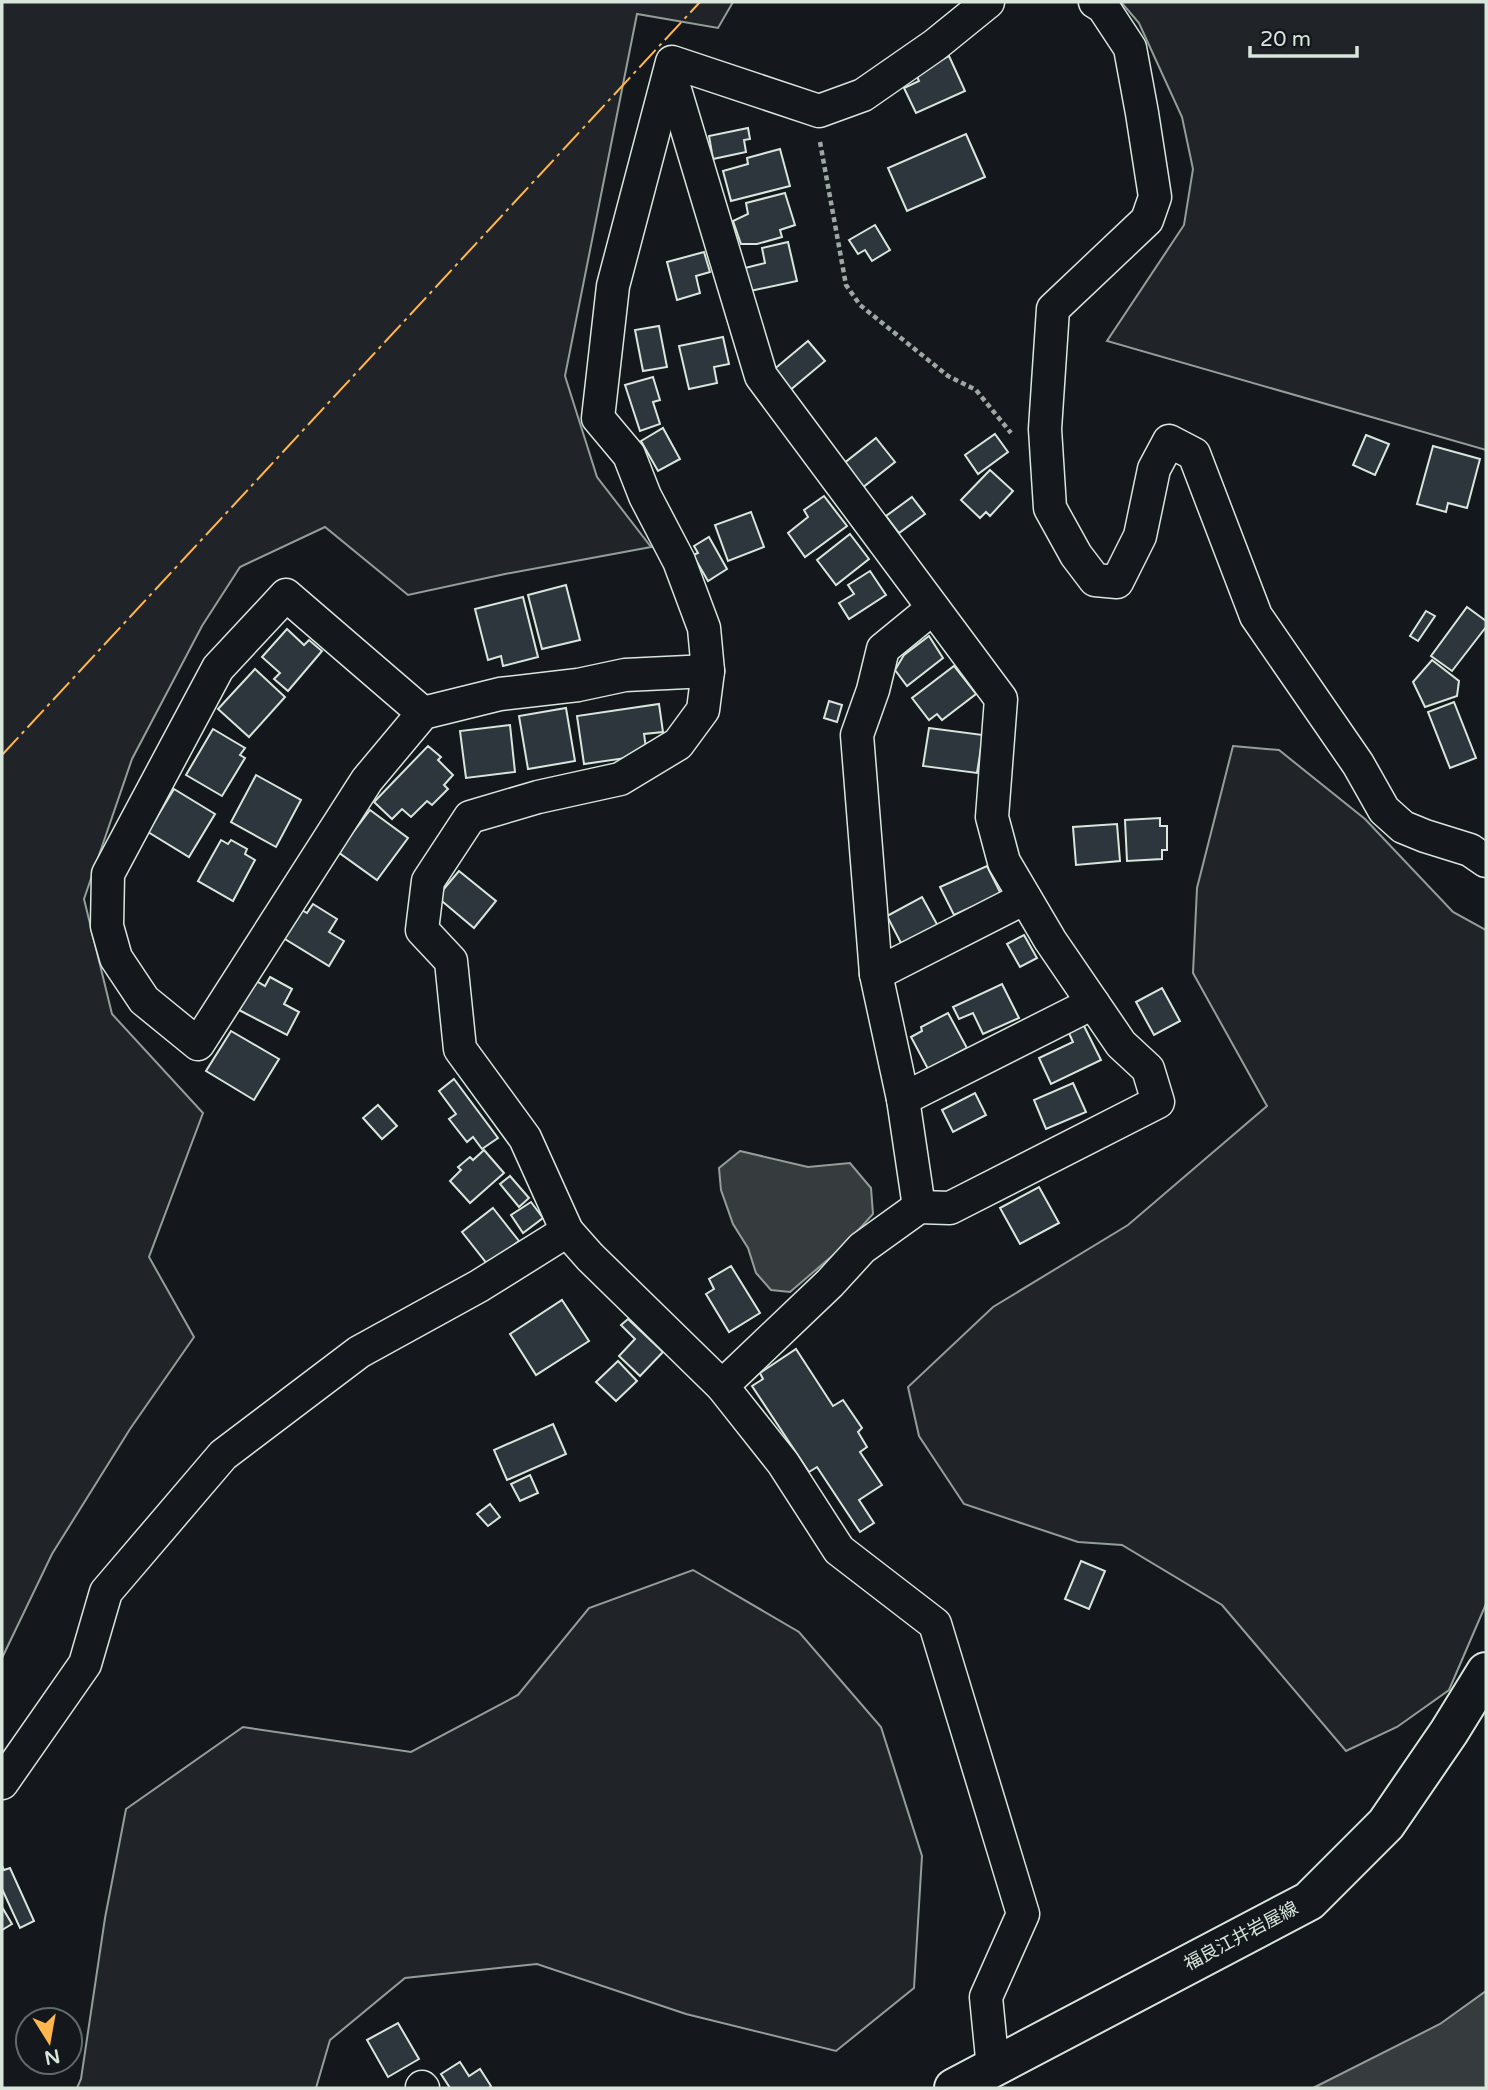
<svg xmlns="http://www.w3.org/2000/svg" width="1488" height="2090" viewBox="0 0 1488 2090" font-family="'Varela Round','Noto Sans JP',sans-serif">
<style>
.green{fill:#202428;stroke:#939e99;stroke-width:2}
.water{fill:#363b3e;stroke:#939e99;stroke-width:2}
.building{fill:#2c363c;stroke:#d8e6dc;stroke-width:2}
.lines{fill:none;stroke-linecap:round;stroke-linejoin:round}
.minor-casing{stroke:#d8e6dc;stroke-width:35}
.primary-casing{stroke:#d8e6dc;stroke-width:42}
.path{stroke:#9da8a2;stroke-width:4.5;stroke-dasharray:5 3.5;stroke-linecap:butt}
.minor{stroke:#14181c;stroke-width:32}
.primary{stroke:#14181c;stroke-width:38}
.power{stroke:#ffb74d;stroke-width:2;stroke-dasharray:24 5 3.5 5;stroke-linecap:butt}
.labels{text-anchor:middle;stroke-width:5;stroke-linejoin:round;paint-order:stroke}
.street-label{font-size:18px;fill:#d8e6dc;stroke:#14181c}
</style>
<rect width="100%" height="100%" fill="#14181c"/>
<g class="green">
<path d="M2 2H733L718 28 637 14 565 376 597 477 651 547 505 574 408 595 325 527 240 567 202 626 132 759 84 899 112 1014 203 1113 149 1257 194 1337 130 1429 52 1554 2 1658Z"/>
<path d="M1121 2H1486V450L1107 341 1184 225 1193 169 1182 117 1139 23Z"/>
<path d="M1233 746 1279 750 1365 819 1453 912 1486 930V1604L1449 1690 1397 1727 1346 1751 1222 1605 1122 1545 1078 1542 964 1504 919 1436 908 1387 993 1307 1128 1225 1267 1106 1193 973 1197 888Z"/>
<path d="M693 1570 799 1632 881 1727 922 1856 914 1988 836 2051 686 2014 537 1964 405 1978 330 2040 316 2088H77L81 2079 105 1918 126 1809 243 1727 411 1752 518 1695 589 1608Z"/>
</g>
<g class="water">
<path d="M740 1151 808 1167 850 1163 871 1188 873 1214 845 1245 790 1292 771 1290 756 1273 748 1248 733 1224 721 1190 719 1168Z"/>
<path d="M1486 1991V2088H1313L1440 2024Z"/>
</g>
<g class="building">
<path d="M949 56 965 91 916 113 904 88 919 81 915 72Z"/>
<path d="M748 128 750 139 744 140 746 152 713 159 709 136Z"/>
<path d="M966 134 985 177 907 211 888 168Z"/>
<path d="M780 149 790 186 731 201 723 171 748 164 747 158Z"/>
<path d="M785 193 795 225 780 230 782 237 757 244H741L733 221 748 214 746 203Z"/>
<path d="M875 225 890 250 872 261 865 250 858 254 849 240Z"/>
<path d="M788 242 797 281 750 291 745 268 765 263 762 248Z"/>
<path d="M704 252 710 272 696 276 700 293 677 300 667 262Z"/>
<path d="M659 326 667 367 643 371 635 330Z"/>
<path d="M723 337 729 364 714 367 717 383 689 389 679 346Z"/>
<path d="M808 341 825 361 789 391 772 371Z"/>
<path d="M653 377 660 400 653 402 660 424 640 431 625 385Z"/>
<path d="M663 428 680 459 658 471 641 441Z"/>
<path d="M995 434 1008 452 978 474 965 455Z"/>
<path d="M1366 435 1389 444 1375 475 1353 465Z"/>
<path d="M876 438 895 462 862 488 843 464Z"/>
<path d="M1433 446 1480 459 1467 508 1448 503 1446 512 1417 504Z"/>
<path d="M990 470 1013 491 990 516 986 512 980 518 961 500Z"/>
<path d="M824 496 847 526 805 557 788 533 808 517 804 510Z"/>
<path d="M912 497 925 514 899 533 886 516Z"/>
<path d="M751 512 764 547 728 561 715 525Z"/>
<path d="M850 534 869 559 836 585 817 560Z"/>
<path d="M709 537 727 569 708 581 693 555 698 553 694 546Z"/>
<path d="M870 571 886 595 849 619 839 603 854 594 848 585Z"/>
<path d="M566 585 580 640 542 649 528 595Z"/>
<path d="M523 597 538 657 503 666 501 656 488 660 475 609Z"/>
<path d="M1467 607 1486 621V627L1452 671 1431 656Z"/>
<path d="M1426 611 1435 616 1418 641 1410 636Z"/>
<path d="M287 629 304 645 309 640 322 651 288 691 274 679 280 673 262 657Z"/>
<path d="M929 636 943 658 907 686 895 670 904 655Z"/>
<path d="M1432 660 1459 681 1457 696 1425 707 1413 682Z"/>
<path d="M954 666 976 694 942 720 937 714 929 720 912 698Z"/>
<path d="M255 669 285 697 249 737 218 709Z"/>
<path d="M829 701 842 705 837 722 824 718Z"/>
<path d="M1454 702 1476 758 1450 768 1428 712Z"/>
<path d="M659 704 663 732 644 734 647 755 584 764 577 716Z"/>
<path d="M566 708 575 761 528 769 519 716Z"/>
<path d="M510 725 515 772 466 778 460 731Z"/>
<path d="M929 728 983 735 977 773 923 766Z"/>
<path d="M213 729 245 748 240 755 245 758 222 796 186 775Z"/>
<path d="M428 746 441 757 438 760 453 775 444 785 448 789 432 805 427 801 411 817 402 809 392 819 374 802Z"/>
<path d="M256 775 301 800 276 847 231 822Z"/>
<path d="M174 789 215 814 189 857 148 832Z"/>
<path d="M370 810 408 838 377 880 338 852Z"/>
<path d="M1160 818V826H1167V850H1162V859L1127 861 1125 820Z"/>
<path d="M1117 824 1120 861 1076 865 1073 827Z"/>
<path d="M221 840 228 844 231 840 247 849 245 854 255 860 233 901 198 881Z"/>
<path d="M987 866 1001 894 954 915 940 887Z"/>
<path d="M459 871 496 901 474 928 437 897Z"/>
<path d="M922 897 938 926 902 945 887 916Z"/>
<path d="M313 904 337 919 329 932 344 941 329 966 280 936 298 908 307 913Z"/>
<path d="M1024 935 1037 958 1020 967 1007 944Z"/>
<path d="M270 977 292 989 284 1004 299 1012 287 1035 237 1009 253 979 265 986Z"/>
<path d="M1002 984 1019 1018 983 1034 973 1013 959 1019 953 1007Z"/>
<path d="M1162 988 1180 1021 1154 1035 1136 1002Z"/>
<path d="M948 1013 967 1048 928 1069 911 1037 922 1031 921 1027Z"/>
<path d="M1083 1024 1101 1060 1051 1084 1039 1058 1073 1042 1068 1031Z"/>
<path d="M231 1031 279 1059 254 1100 206 1071Z"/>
<path d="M454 1079 498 1138 482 1149 473 1137 467 1142 449 1119 456 1114 439 1091Z"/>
<path d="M1073 1083 1086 1112 1046 1129 1034 1100Z"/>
<path d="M975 1093 986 1115 953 1132 942 1110Z"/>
<path d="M378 1105 397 1126 382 1139 363 1118Z"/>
<path d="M484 1150 504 1173 470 1203 450 1181 461 1170 458 1167 470 1157 473 1160Z"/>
<path d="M510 1176 529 1198 519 1207 500 1184Z"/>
<path d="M1039 1187 1059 1223 1020 1244 1000 1208Z"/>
<path d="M531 1202 543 1218 523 1233 511 1215Z"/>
<path d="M493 1208 519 1241 488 1265 462 1232Z"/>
<path d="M731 1266 760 1313 729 1332 706 1294 714 1289 709 1279Z"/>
<path d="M562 1300 589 1341 536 1375 510 1334Z"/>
<path d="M628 1319 663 1352 640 1376 619 1356 635 1339 621 1325Z"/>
<path d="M796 1349 833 1406 843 1400 862 1428 858 1432 867 1447 860 1452 882 1485 859 1500 874 1523 860 1532 817 1467 809 1472 752 1386 763 1379 760 1373Z"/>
<path d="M618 1361 637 1381 616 1401 596 1382Z"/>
<path d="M553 1424 566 1454 507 1480 494 1450Z"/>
<path d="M530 1475 538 1493 520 1501 511 1484Z"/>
<path d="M490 1504 500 1517 488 1526 477 1514Z"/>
<path d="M1081 1561 1105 1571 1089 1609 1065 1599Z"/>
<path d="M2 1866 4 1870 10 1868 34 1921 20 1928 2 1889Z"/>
<path d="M2 1907 12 1924 2 1930Z"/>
<path d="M398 2023 419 2059 388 2077 367 2040Z"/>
<path d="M460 2062 469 2076 480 2069 491 2086 489 2088H450L441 2074Z"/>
</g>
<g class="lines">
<defs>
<g id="minor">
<path d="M988 2 935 45 863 95 819 111 672 62 613 286 598 418 629 455 645 496 679 561 704 628 708 671 703 710 678 744 620 779 538 797 470 817 428 881 422 930 451 961 460 1049 525 1138 567 1231 590 1257 722 1386 783 1463 839 1550 935 1624 1023 1914 986 1997 993 2068"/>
<path d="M1095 2 1103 7 1130 48 1142 113 1155 197 1147 220 1053 309 1045 429 1050 508 1076 555 1095 580 1117 582 1140 536 1154 469 1169 441 1194 454 1256 616 1358 764 1384 810 1403 827 1425 836 1470 850 1486 861"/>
<path d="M670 73 761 376 1001 699 992 817 1004 862 1050 940 1121 1044 1148 1069 1158 1102 950 1208 919 1207 862 1248 830 1283 722 1386"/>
<path d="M423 713 286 595 218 668 108 874 107 926 116 958 144 1000 198 1044 367 780 423 713 500 694 578 685 625 675 708 671"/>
<path d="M876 974 1025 898"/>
<path d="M903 1099 1093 1003"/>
<path d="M919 1207 903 1099 876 974 857 735 873 690 883 649 933 608"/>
<path d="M2 1783 85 1664 106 1592 223 1455 359 1352 479 1286 567 1231"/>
<path d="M422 2087 423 2088"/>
</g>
<path id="primary" d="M954 2088 1309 1901 1386 1824 1449 1732 1486 1672"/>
</defs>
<use href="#minor" class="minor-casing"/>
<use href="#primary" class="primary-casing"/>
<path class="path" d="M820 142 846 285 860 305 948 376 976 390 1011 433"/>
<use href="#minor" class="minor"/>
<use href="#primary" class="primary"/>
<path class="power" d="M2 755 700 2"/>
</g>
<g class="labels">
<g class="street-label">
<text transform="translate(1241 1936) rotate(-28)" y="6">福良江井岩屋線</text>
</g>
</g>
<rect width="1488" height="2090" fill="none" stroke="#d8e6dc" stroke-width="7"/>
<g transform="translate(49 2041) rotate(169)"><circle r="33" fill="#14181c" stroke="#626a69" stroke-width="2"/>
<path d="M0-5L12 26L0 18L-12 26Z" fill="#ffb74d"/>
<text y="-10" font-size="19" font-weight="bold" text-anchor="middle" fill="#d8e6dc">N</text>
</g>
<path d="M1250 46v10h107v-10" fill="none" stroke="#d8e6dc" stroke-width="3.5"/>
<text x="1260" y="46" font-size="21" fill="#d8e6dc" stroke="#14181c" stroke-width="5" paint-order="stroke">20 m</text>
</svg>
